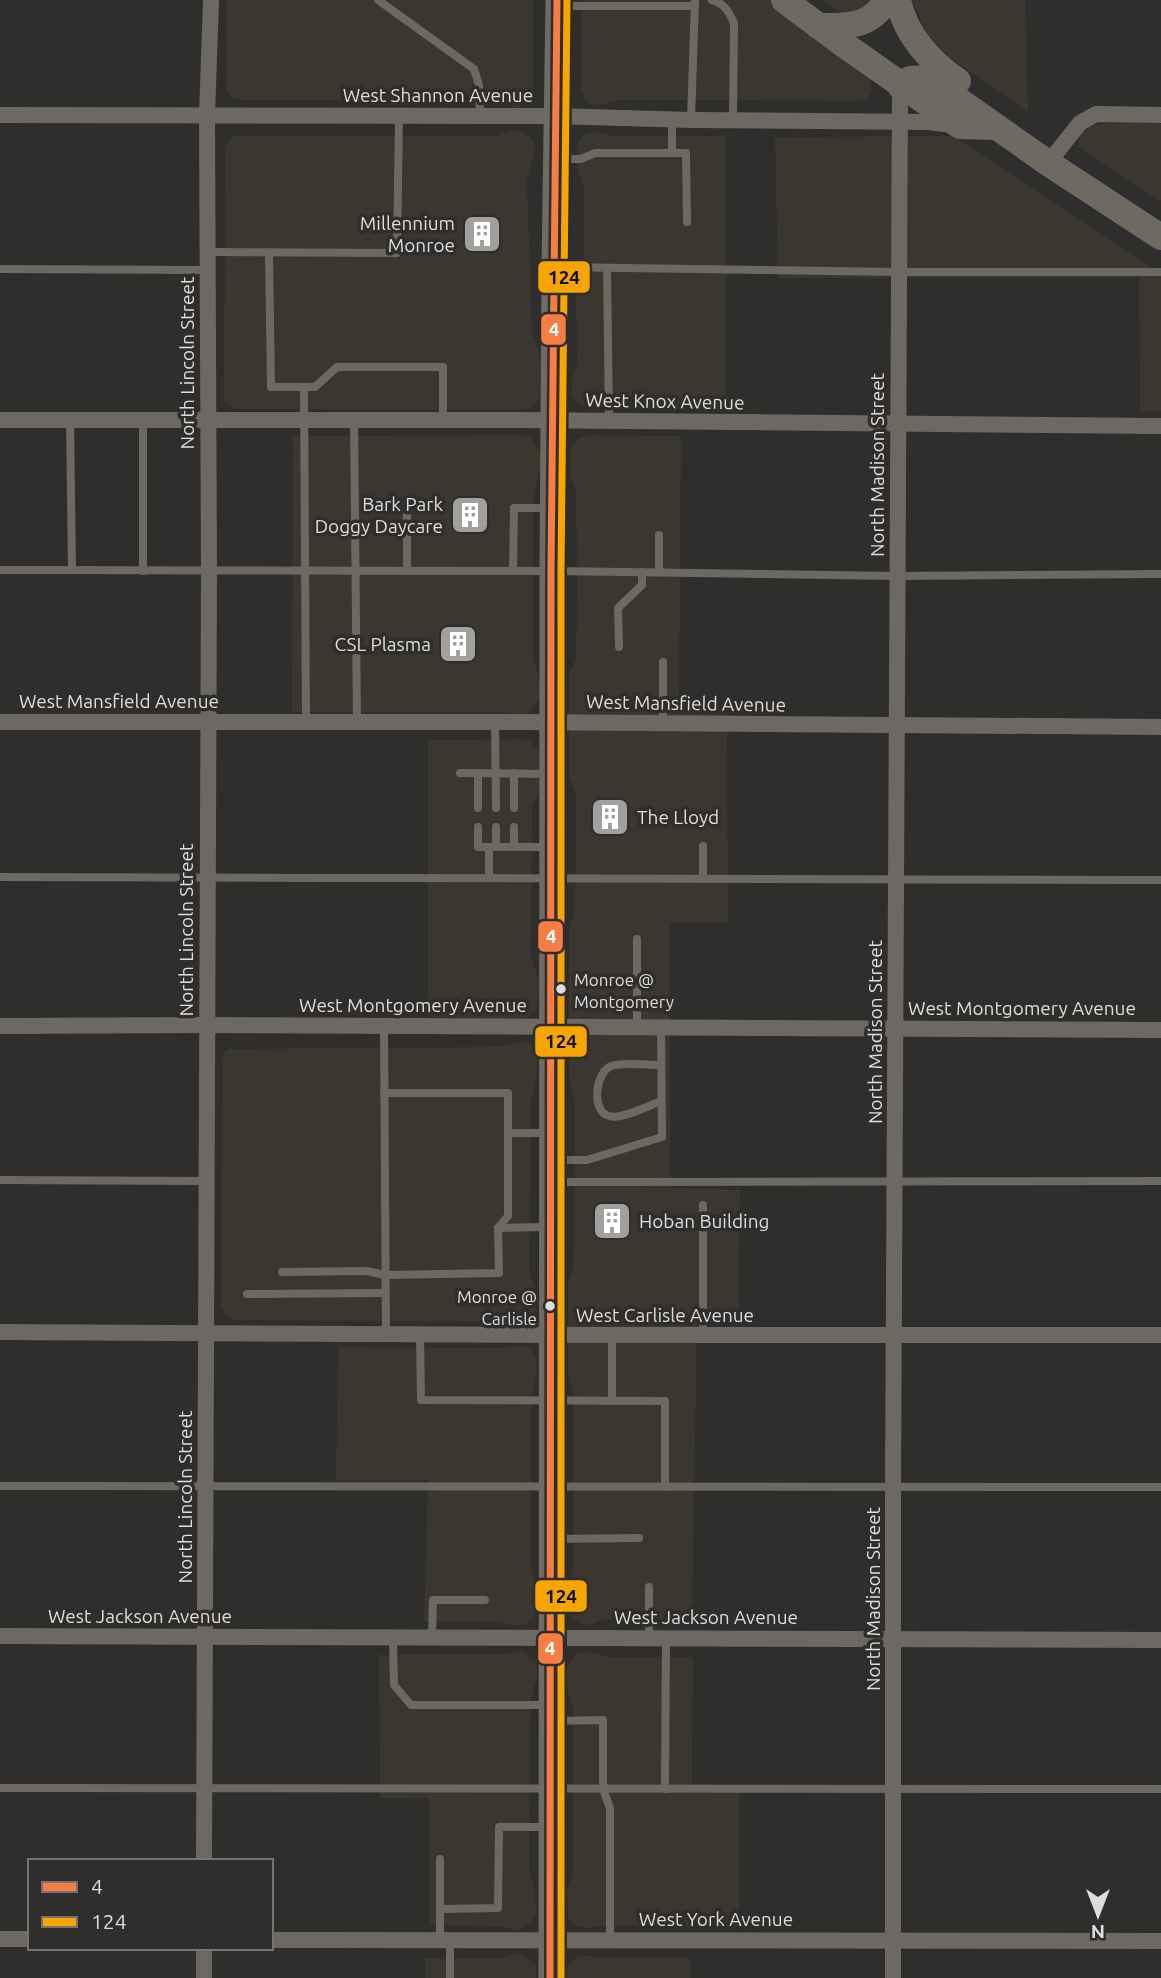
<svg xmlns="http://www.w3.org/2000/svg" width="1161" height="1978" viewBox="0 0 1161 1978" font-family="Ubuntu,sans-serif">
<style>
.built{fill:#3b3630}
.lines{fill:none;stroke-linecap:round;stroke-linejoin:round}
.service{stroke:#6d6962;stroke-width:8}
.minor{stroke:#6d6962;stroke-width:16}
.secondary{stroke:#6f6a63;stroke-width:23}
.primary{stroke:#6e6a62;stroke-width:26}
.bus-1-casing{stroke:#2f2e2c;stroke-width:12}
.bus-2-casing{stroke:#2f2e2c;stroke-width:12}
.bus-1{stroke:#f77d43;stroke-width:7}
.bus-2{stroke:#f7a600;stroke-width:7}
.bus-dot{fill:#dedddc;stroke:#2f2e2c;stroke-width:2.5}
.labels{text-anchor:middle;stroke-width:7;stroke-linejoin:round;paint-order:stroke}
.bus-label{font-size:17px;fill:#dedddc;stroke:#2f2e2c;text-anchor:start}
.street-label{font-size:19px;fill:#dedddc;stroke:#2f2e2c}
.poi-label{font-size:19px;fill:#dedddc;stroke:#2f2e2c;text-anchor:end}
.line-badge{stroke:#2f2e2c;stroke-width:2.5}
.badge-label{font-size:19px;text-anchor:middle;font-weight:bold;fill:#fff}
.pale-badge-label{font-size:19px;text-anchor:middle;font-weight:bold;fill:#111}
</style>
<rect width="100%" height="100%" fill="#2e2e2d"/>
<g class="built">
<path d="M226 0H533V88L532 95 528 102 518 108 492 101 240 100 233 98 228 94 226 87Z"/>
<path d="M582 0H770L869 77 872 91 868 98 860 101 621 100 595 106 586 101 581 90Z"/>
<path d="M822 0H879L844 15Z"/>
<path d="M912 0H1025L1028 112 949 57 935 44 927 33Z"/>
<path d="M1107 122 1161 124V201L1079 147 1078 143 1079 137 1090 127Z"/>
<path d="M509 131H518L524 133 530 137 536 147 527 179 532 332 540 356V394L537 402 528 409 520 410 234 409 226 404 224 400 225 148 231 138 237 136H498Z"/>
<path d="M594 131 615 136H726V409H589L579 405 572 396V380L577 365 576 285 584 259V189L577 168V146L584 135Z"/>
<path d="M948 136 959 140 1161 274V411H1140L1139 278H778L775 137Z"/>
<path d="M525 435 531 438 540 452 541 464 533 500V658L538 672 540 692 539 700 531 711 524 715 501 712H292L293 436Z"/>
<path d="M588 435 681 436 679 711H727L728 922 670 923V1188L740 1190 738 1319H697L692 1619H605L590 1625 581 1624 571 1618 567 1610V1588L573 1568 574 1522V1396L568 1374V1281L574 1265 575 1102 569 1081V928L575 910 576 796 569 777V674L576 659 577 587 576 491 570 477V449L577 440Z"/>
<path d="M526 739 537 748 539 755V791L532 806 531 958 539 981 537 1008 528 1017 520 1019 428 1017V740Z"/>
<path d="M524 1041 530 1044 537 1053V1075L534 1092 531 1098 529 1271 537 1294 535 1313 526 1322 236 1320 226 1315 221 1307 223 1060 224 1053 228 1049 499 1047Z"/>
<path d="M518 1346H525L532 1351 535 1357 537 1372 531 1400 530 1498 531 1570 537 1590 538 1608 535 1616 528 1623 518 1626 499 1622H424L428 1480H336L338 1347 499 1348Z"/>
<path d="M518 1651 524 1652 535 1661 537 1670V1679L530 1701 529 1872 535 1890 536 1913 530 1925 515 1931 506 1927 430 1925 429 1798H380L379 1655H503Z"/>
<path d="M586 1651 608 1657H693L692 1784 739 1785V1926H601L586 1928 575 1926 568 1918 567 1890 573 1871V1707L567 1689 566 1668 576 1654Z"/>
<path d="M519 1953 527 1957 536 1967V1978H425V1959H499Z"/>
<path d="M579 1955 603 1958H690V1978H566L568 1964Z"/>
</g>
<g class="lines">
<g class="service">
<path d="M378 0 474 69 479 85 480 116"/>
<path d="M712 0C724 3 729 12 734 23L733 120"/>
<path d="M558 6H695"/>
<path d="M691 120 695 0"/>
<path d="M672 153V119"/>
<path d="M557 159H581L595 153H686L687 222"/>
<path d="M207 252 397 253 399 116"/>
<path d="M269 252 271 387H315L337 367H443V420"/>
<path d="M556 267 899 272H1161"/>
<path d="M607 268 609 421"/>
<path d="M0 269 208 270"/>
<path d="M304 387 306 722"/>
<path d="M70 419 72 570"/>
<path d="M143 419V571"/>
<path d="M354 420 357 722"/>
<path d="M407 513V571"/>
<path d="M659 535V572"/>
<path d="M0 570 551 571 897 576 1161 574"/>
<path d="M513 571 514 508H549"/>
<path d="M619 647 618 608 642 585V572"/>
<path d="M495 722 496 808"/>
<path d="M663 724V662"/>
<path d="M460 773 549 774"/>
<path d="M478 773V808"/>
<path d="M514 773V808"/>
<path d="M478 827V847H549"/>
<path d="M496 827V847"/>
<path d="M514 827V847"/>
<path d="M703 846V879"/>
<path d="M489 847V878"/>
<path d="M0 877 1161 880"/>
<path d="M637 939V1027"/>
<path d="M384 1026 386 1335"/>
<path d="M661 1065C648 1065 623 1062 611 1066 595 1073 591 1111 609 1116 621 1120 648 1106 661 1101"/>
<path d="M508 1133H547"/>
<path d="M554 1160H587L662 1137 661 1027"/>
<path d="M0 1180 207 1181"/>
<path d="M551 1182 1161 1181"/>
<path d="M703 1205V1335"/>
<path d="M498 1228 548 1227"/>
<path d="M282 1272 367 1271 385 1275 499 1273 498 1228 508 1216V1093H384"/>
<path d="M247 1294 385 1293"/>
<path d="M420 1335 421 1400 665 1401V1487"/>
<path d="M612 1335V1400"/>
<path d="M0 1486 1161 1487"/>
<path d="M551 1539 639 1538"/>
<path d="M393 1638 394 1685 411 1705H548"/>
<path d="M432 1638 433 1600H485"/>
<path d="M649 1638V1587"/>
<path d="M553 1721 603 1720V1789L610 1808V1940"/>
<path d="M0 1788 1161 1789"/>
<path d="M665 1789 666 1638"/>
<path d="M440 1859V1940"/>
<path d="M440 1909 498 1908 499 1827H549"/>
<path d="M450 1978V1940"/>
</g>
<g class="minor">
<path d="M0 115 554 116 691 120 928 122 953 125"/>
<path d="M1048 163 1080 123 1096 114 1161 115"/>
<path d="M0 420H517L1161 426"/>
<path d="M0 722H517L1161 727"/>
<path d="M0 1026 207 1025 1161 1030"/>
<path d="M0 1332 551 1335H1161"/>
<path d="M0 1636 1161 1640"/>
<path d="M204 1861 209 571 207 116 211 0"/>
<path d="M0 1939H30"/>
<path d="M271 1940 1161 1941"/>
<path d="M204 1978V1948"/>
<path d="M893 1978V1487L900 86"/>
</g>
<path class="secondary" d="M550 1978 551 571 553 267 557 0"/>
<g class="primary">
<path d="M784 0 843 44 960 126 995 127"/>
<path d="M898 0C905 34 930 62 958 81"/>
<path d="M818 26C848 26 869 28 887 0"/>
<path d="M900 86 910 79 927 78 1048 163 1161 237"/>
</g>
<defs>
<path id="bus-1" d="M550 1978 551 571 557 0"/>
<path id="bus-2" d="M561 1978V571L567 0"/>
</defs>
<use href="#bus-1" class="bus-1-casing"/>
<use href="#bus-2" class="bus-2-casing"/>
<use href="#bus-1" class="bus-1"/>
<use href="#bus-2" class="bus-2"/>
</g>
<defs>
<symbol id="building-square" viewBox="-11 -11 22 22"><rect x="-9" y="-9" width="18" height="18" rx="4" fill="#a0a09f" stroke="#2f2e2c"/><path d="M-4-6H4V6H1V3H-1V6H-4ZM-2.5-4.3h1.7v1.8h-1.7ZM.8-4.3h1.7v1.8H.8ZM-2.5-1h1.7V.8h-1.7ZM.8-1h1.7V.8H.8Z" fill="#fff"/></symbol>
</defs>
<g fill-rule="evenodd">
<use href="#building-square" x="460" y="212" width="44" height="44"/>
<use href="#building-square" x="448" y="493" width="44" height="44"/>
<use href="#building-square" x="436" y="622" width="44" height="44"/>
<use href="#building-square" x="588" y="795" width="44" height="44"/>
<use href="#building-square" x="590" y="1199" width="44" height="44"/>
</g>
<g class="bus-dot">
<circle cx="561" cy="989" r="6"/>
<circle cx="550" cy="1306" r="6"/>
</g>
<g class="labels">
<g class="bus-label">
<text x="574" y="986">Monroe @<tspan x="574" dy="22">Montgomery</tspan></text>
<text x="537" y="1303" text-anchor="end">Monroe @<tspan x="537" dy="22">Carlisle</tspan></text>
</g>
<g class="street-label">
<text x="438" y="102">West Shannon Avenue</text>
<text transform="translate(187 363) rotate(-90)" y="7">North Lincoln Street</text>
<text transform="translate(665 401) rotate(1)" y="7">West Knox Avenue</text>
<text transform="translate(877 465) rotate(-90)" y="7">North Madison Street</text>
<text x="119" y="708">West Mansfield Avenue</text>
<text transform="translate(686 703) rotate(1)" y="7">West Mansfield Avenue</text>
<text transform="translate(186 930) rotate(-90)" y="7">North Lincoln Street</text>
<text x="413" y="1012">West Montgomery Avenue</text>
<text x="1022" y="1015">West Montgomery Avenue</text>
<text transform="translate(875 1032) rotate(-90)" y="7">North Madison Street</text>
<text x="665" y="1322">West Carlisle Avenue</text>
<text transform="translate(185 1497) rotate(-90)" y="7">North Lincoln Street</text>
<text transform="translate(873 1599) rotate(-90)" y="7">North Madison Street</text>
<text x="140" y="1623">West Jackson Avenue</text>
<text x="706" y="1624">West Jackson Avenue</text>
<text x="716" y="1926">West York Avenue</text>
</g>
<g class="poi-label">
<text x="455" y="230">Millennium<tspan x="455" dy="22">Monroe</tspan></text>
<text x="443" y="511">Bark Park<tspan x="443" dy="22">Doggy Daycare</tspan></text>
<text x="431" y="651">CSL Plasma</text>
<text x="637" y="824" text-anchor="start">The Lloyd</text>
<text x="639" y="1228" text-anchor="start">Hoban Building</text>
</g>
</g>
<g class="line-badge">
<rect x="537" y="260" width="54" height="34" rx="7" fill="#f7a600"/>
<rect x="540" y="313" width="27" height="33" rx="7" fill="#f77d43"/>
<rect x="537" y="920" width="27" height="33" rx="7" fill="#f77d43"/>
<rect x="534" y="1025" width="54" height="33" rx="7" fill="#f7a600"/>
<rect x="534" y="1579" width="54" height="34" rx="7" fill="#f7a600"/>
<rect x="537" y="1632" width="27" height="33" rx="7" fill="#f77d43"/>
</g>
<g class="badge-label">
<text x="554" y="336">4</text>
<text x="551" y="943">4</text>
<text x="550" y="1655">4</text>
</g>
<g class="pale-badge-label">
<text x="564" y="284">124</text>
<text x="561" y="1048">124</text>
<text x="561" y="1603">124</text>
</g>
<rect x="28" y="1859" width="245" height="91" fill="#2f2e2c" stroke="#757472" stroke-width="2"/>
<rect x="42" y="1882" width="35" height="10" fill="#f77d43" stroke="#757472" stroke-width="2"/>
<text x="91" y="1894" font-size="21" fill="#dedddc">4</text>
<rect x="42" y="1917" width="35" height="10" fill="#f7a600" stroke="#757472" stroke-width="2"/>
<text x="91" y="1929" font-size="21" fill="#dedddc">124</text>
<g transform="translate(1098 1915) rotate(180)" stroke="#2f2e2c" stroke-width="5" paint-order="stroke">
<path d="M0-5L12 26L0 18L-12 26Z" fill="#dedddc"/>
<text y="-10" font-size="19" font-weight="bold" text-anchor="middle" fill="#dedddc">N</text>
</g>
</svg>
